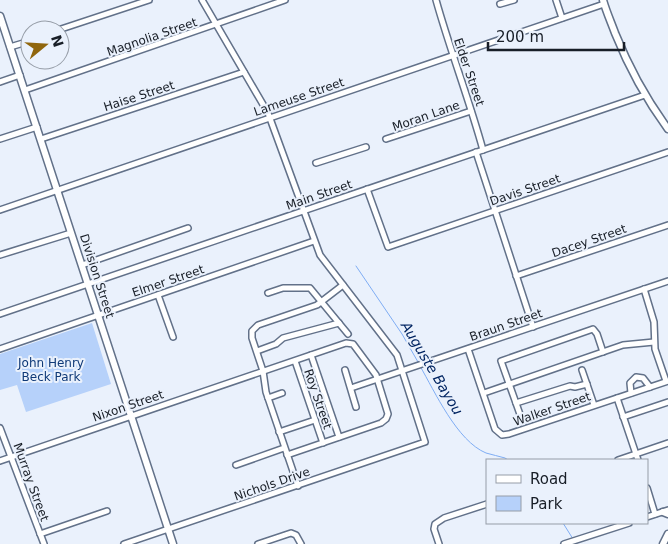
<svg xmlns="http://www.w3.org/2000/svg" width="668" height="544" viewBox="0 0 668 544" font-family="'DejaVu Sans',sans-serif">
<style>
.park{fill:#b6d1fa}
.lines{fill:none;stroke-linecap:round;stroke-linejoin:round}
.stream{stroke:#7fadf4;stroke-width:1}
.minor-casing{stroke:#627189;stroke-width:8}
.major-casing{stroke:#627189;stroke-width:9}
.minor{stroke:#fff;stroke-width:5}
.major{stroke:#fff;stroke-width:6}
.labels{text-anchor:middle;stroke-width:4;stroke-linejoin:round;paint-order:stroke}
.street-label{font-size:12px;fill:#181e27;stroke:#eaf1fc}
.park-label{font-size:12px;fill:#0f3977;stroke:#eaf1fc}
.water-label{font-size:14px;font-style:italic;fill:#002461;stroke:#eaf1fc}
</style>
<rect width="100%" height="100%" fill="#eaf1fc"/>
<path class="park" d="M92 323 111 384 26 412 17 385 0 390V354Z"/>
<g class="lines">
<g class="stream">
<path d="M356 266 402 334 418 362"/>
<path d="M420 366C435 392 457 441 486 453 492 455 499 456 505 458L508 460"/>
<path d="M563 523 573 539"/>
</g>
<defs>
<g id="minor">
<path d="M436 0C450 50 469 99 483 150"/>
<path d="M556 0 562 18"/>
<path d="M500 4 514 0"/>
<path d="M58 30 149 0"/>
<path d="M10 47 30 41"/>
<path d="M0 82 20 75"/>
<path d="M25 90 285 0"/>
<path d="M0 139 37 127"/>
<path d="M41 139 244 72"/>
<path d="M386 139 471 111"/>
<path d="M476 152 533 327"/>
<path d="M316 163 366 147"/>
<path d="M367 189 388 247 668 152"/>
<path d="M0 210 604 4"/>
<path d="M0 255 71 233"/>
<path d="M82 265 188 228"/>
<path d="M516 276 668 225"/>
<path d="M644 289 654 322 655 349 666 381"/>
<path d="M268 293 283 288H310L348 334"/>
<path d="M158 295 173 337"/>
<path d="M0 314C215 241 430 167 645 95"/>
<path d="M0 349C105 313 209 277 314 241"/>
<path d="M468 349 495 429 502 435 509 434 668 381"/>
<path d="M257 351 276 344 283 338 339 323"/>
<path d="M311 355 339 437"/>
<path d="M295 361 323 443"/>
<path d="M345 370 356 407"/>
<path d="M582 370 594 405"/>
<path d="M351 388 668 281"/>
<path d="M484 393 623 345 654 342"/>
<path d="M631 393 630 383 636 377 643 378 650 387"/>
<path d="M268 398 282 393"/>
<path d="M617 398 638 460"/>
<path d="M516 403 570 386 575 387 587 384"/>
<path d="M623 417 668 402"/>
<path d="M522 420 501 361 593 329 597 334 603 352"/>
<path d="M0 428 44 544"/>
<path d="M279 432 315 420"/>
<path d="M618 460 668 443"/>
<path d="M0 461 346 343 353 344 376 375 388 414 386 419 381 423 287 455"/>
<path d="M236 465 284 448"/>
<path d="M298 486 266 392 263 371 252 338V331L258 325 317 305 343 285"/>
<path d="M647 488 655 514"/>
<path d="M647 517 668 510"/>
<path d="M40 534 107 511"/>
<path d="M124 544 425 442 397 355 320 255 268 113 202 0"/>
<path d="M258 544 291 533 296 535 301 544"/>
<path d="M439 544 434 529 435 524 444 518 487 504"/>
<path d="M564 544 629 523"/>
</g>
<g id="major">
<path d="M603 0C606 11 611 22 615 33 629 68 646 99 668 129"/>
<path d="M0 16 173 544"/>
<path d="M663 512 668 514"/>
<path d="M663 544 668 534"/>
</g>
</defs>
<use href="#minor" class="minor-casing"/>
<use href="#major" class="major-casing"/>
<use href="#minor" class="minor"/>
<use href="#major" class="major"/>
</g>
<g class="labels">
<g class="street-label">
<text transform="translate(152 37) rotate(-19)" y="4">Magnolia Street</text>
<text transform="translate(469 72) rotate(71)" y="4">Elder Street</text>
<text transform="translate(139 96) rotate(-18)" y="4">Haise Street</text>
<text transform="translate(299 97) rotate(-19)" y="4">Lameuse Street</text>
<text transform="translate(426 116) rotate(-19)" y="4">Moran Lane</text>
<text transform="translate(525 190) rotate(-19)" y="4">Davis Street</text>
<text transform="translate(319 195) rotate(-19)" y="4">Main Street</text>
<text transform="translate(589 241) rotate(-19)" y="4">Dacey Street</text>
<text transform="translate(97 276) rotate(72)" y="4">Division Street</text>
<text transform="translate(168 281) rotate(-19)" y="4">Elmer Street</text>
<text transform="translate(506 325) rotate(-19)" y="4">Braun Street</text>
<text transform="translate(318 399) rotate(71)" y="4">Roy Street</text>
<text transform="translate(128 406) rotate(-19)" y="4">Nixon Street</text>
<text transform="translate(552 409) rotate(-19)" y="4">Walker Street</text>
<text transform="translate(31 482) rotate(70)" y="4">Murray Street</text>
<text transform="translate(272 484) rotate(-19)" y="4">Nichols Drive</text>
</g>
<g class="park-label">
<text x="51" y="367">John Henry<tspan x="51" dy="14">Beck Park</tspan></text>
</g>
<g class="water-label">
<text transform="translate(432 368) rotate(59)" y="5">Auguste Bayou</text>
</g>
</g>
<rect x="486" y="459" width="162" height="65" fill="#eaf1fc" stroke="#969da7"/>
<rect x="496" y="475" width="25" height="8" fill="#ffffff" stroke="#969da7"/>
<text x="530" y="484" font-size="15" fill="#181e27">Road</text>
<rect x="496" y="496" width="25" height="15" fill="#b6d1fa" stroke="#969da7"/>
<text x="530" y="509" font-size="15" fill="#181e27">Park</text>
<g transform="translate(45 45) rotate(72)"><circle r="24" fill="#eaf1fc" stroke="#969da7"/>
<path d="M0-4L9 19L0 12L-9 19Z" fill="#90660d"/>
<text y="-8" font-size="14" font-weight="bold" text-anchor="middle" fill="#181e27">N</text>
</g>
<path d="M488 42v8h136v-8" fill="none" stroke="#181e27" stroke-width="2.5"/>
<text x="496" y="42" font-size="15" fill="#181e27" stroke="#eaf1fc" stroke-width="4" paint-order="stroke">200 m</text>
</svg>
